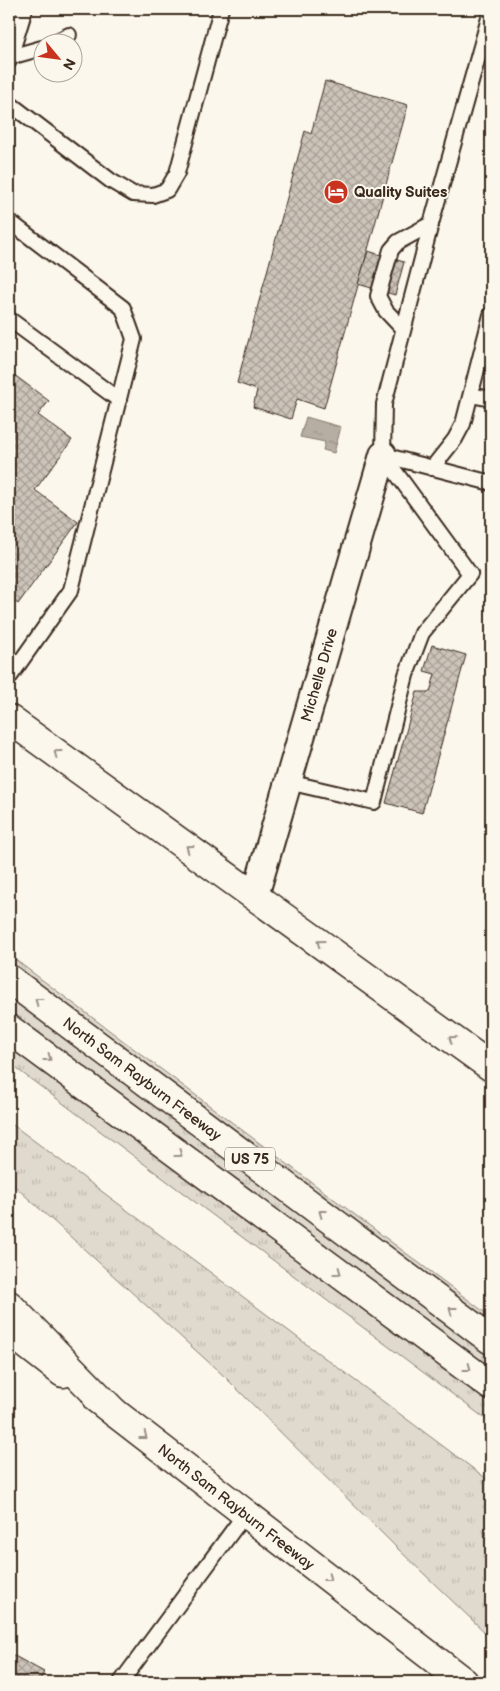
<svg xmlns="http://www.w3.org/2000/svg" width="500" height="1691" viewBox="0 0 500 1691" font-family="'Balsamiq Sans',sans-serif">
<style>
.grass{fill:url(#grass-tufts);stroke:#8d8276}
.water{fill:url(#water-ripples);stroke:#85796d}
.building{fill:url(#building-cross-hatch);stroke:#3b2a1e}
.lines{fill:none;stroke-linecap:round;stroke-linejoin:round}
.service-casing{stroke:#3b2a1e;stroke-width:18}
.minor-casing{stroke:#3b2a1e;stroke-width:30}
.secondary-casing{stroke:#3b2a1e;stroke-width:31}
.motorway-casing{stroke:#3b2a1e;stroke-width:31}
.service{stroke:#fbf7ec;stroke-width:14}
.minor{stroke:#fbf7ec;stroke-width:26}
.secondary{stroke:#fbf7ec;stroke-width:28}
.motorway{stroke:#fbf7ec;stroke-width:28}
.oneway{stroke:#9b9085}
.labels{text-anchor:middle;stroke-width:4;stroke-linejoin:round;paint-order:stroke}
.shield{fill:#fbf7ec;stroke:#75685c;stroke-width:1}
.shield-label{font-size:14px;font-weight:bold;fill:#3b2a1e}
.poi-label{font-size:15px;font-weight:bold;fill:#3b2a1e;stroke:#fbf7ec;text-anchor:start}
.street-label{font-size:15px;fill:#3b2a1e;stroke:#fbf7ec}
</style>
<defs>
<pattern id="grass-tufts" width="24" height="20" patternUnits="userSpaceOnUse" patternTransform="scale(1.25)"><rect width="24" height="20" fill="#dfd9ce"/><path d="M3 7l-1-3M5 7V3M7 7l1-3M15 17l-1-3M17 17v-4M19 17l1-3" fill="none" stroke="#c0bab0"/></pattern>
<pattern id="water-ripples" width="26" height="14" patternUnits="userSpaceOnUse" patternTransform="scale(1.25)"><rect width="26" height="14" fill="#b6aea2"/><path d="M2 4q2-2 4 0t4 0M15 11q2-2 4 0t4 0" fill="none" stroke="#958e83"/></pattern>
<pattern id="building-cross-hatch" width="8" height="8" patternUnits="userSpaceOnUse" patternTransform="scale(1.25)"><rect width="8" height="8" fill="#ccc4b9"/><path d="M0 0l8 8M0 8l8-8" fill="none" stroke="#a79f96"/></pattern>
</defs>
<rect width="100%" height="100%" fill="#fbf7ec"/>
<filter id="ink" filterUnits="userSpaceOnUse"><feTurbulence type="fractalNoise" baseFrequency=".02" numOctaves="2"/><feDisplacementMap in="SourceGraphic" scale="10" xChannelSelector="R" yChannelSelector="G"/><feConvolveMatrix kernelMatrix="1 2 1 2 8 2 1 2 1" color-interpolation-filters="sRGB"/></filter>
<g filter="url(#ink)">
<g class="grass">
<path d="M9 955 491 1317V1423L9 1063Z"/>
<path d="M9 1122 491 1482V1638L399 1550 225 1377 9 1181Z"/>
</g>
<path class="water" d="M306 417 341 427 334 453 323 450 325 442 300 437Z"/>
<g class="building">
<path d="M325 81 408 105 324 408 297 399 291 419 253 407 257 390 237 383 305 131 311 134Z"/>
<path d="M368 251 404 262 395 295 358 284Z"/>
<path d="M9 371 49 401 38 415 72 440 35 490 78 522 18 604 9 597Z"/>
<path d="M432 645 466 655 422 813 386 803 417 692H430L435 674 424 671Z"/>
<path d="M9 1653 44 1672 39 1682H9Z"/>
</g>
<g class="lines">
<defs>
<g id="service">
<path d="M55 42 69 35"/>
<path d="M10 57 42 48"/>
<path d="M9 61 25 9"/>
<path d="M9 103 111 181 133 194 153 195 167 190 177 173 221 9"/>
<path d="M9 221 123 308 134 339 71 590 9 678"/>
<path d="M9 319 119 400"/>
<path d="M403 329 386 311 378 296 391 250 398 242 431 224"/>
<path d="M471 395 491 399"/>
<path d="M383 455 491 483"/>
<path d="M432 468 455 439 463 424 491 315"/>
<path d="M288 782 374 802 406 675 422 633 470 574 383 455 384 404 431 224 491 11"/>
<path d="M121 1682 245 1514"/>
</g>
<path id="minor" d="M255 896 383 455"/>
<g id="secondary">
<path d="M9 719 491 1067"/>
<path d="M9 1331 63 1373"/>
<path d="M97 1399 464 1682"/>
</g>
<g id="motorway">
<path d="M9 979 491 1340"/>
<path d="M9 1029 491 1386"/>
<path d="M9 1305 115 1413"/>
</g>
</defs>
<use href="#service" class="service-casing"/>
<use href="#minor" class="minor-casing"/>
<use href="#secondary" class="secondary-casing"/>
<use href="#motorway" class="motorway-casing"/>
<use href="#service" class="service"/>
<use href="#minor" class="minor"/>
<use href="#secondary" class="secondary"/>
<use href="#motorway" class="motorway"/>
</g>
<defs><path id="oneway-chevron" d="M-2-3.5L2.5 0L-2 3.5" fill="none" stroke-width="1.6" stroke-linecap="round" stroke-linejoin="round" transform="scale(1.25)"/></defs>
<g class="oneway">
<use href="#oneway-chevron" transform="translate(57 753) rotate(-144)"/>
<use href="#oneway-chevron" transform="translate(189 848) rotate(-144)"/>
<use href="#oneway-chevron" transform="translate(320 943) rotate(-144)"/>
<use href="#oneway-chevron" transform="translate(38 1001) rotate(-143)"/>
<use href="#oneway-chevron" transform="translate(452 1039) rotate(-144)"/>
<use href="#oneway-chevron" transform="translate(48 1058) rotate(36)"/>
<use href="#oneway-chevron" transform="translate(179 1154) rotate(36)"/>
<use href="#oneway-chevron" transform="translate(322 1213) rotate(-143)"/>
<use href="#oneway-chevron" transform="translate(338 1272) rotate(36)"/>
<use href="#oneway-chevron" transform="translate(452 1310) rotate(-143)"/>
<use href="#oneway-chevron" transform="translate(468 1368) rotate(37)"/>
<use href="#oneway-chevron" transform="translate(144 1436) rotate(38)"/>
<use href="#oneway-chevron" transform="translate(328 1578) rotate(37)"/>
</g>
</g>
<defs>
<symbol id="hotel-disc" viewBox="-11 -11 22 22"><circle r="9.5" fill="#c8321e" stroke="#fbf7ec"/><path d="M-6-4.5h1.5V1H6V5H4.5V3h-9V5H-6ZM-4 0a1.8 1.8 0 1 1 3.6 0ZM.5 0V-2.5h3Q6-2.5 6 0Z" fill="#fff"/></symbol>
</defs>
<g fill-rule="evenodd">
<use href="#hotel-disc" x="322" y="178" width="28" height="28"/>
</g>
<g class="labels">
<rect class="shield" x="225" y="1147.5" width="50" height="23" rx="4"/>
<g class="shield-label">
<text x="250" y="1164">US 75</text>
</g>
<g class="poi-label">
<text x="354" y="197">Quality Suites</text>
</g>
<g class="street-label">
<text transform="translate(319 675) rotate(-74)" y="5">Michelle Drive</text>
<text transform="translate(142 1079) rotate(37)" y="5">North Sam Rayburn Freeway</text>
<text transform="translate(236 1507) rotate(38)" y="5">North Sam Rayburn Freeway</text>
</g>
</g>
<rect width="500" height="1691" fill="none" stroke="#fbf7ec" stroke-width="30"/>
<rect x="15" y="15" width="470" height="1661" fill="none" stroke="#3b2a1e" stroke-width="2" filter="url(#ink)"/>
<g transform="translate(58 58) rotate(119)"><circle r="24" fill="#fbf7ec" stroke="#aea59a"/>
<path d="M0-4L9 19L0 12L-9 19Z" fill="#c8321e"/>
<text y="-8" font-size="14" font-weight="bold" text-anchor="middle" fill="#3b2a1e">N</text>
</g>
</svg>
